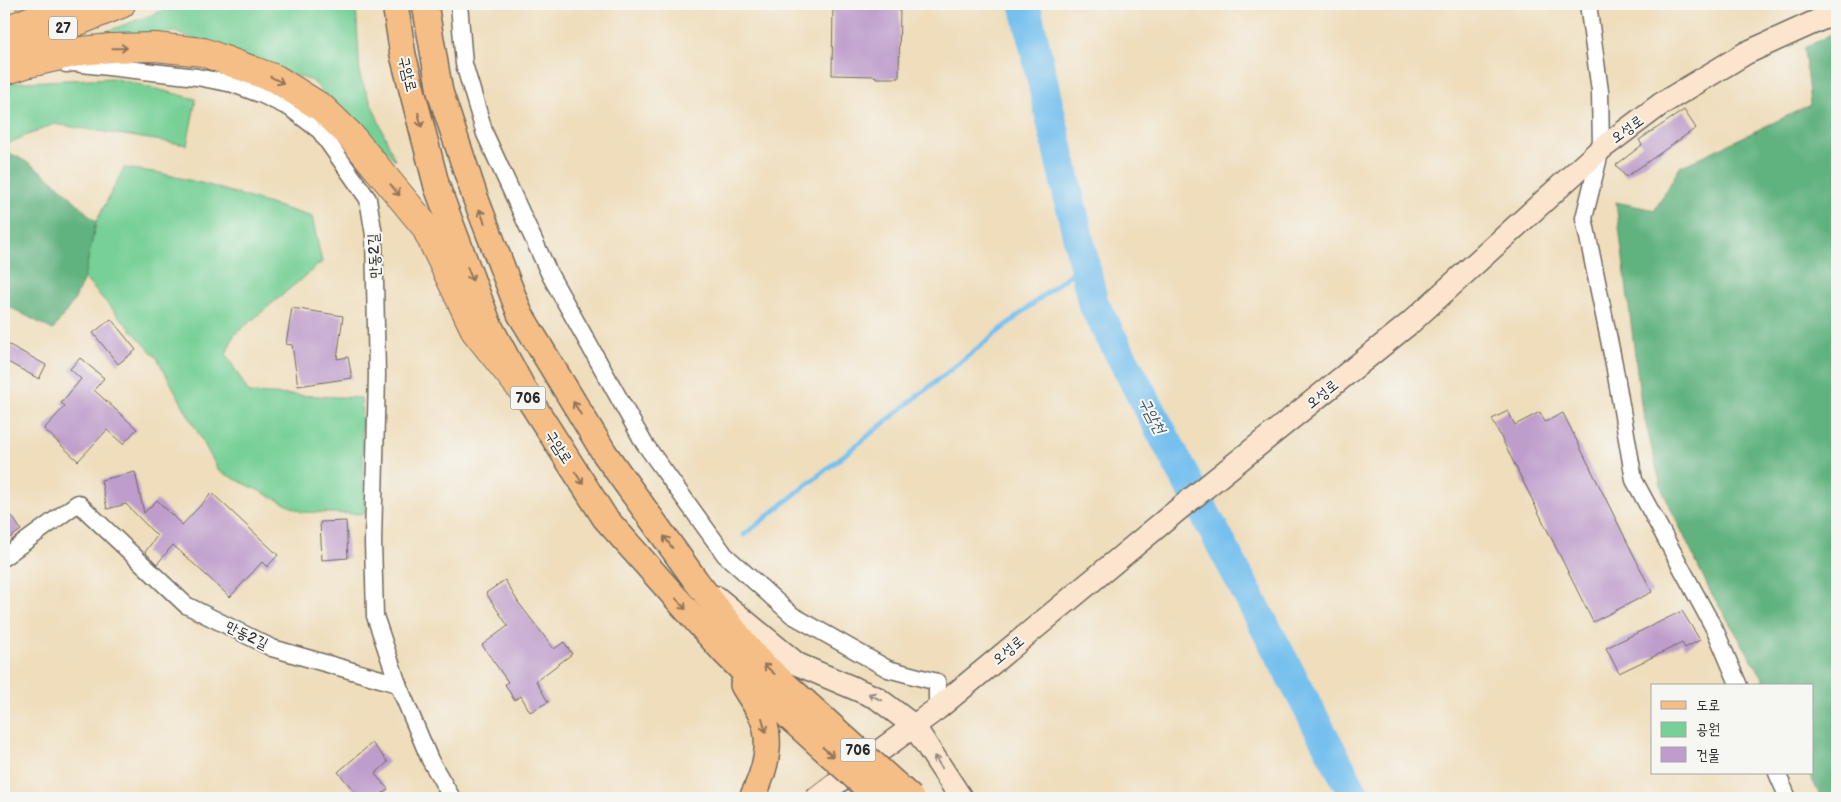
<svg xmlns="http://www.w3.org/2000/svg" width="1841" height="802" viewBox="0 0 1841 802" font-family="'Balsamiq Sans','Poor Story',sans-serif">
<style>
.green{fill:#77d096;stroke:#517e60}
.forest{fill:#61b27f;stroke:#466e55}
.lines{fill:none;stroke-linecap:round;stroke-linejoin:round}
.stream{stroke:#74c0ee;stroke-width:5}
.river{stroke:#74c0ee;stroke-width:31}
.building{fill:#be9ccb}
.minor-tunnel{stroke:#c8b99e;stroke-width:16;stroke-dasharray:16 8;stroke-linecap:butt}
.minor-casing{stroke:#70695d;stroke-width:19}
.secondary-casing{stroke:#70695d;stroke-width:25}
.primary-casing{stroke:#70695d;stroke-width:28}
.trunk-casing{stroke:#70695d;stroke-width:30}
.minor{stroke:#fff;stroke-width:16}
.secondary{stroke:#fbe5cf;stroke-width:22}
.primary{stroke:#f6be87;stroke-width:25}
.trunk{stroke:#f6be87;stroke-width:28}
.primary-bridge-casing{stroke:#70695d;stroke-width:28;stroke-linecap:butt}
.primary-bridge{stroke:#f6be87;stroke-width:25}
.oneway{stroke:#907459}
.oneway2{stroke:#93887d}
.labels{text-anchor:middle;stroke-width:4;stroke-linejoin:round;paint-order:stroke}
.shield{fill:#f6f6f2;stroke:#686867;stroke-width:1}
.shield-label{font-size:14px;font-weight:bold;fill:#2b2b2b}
.street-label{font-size:15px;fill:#2b2b2b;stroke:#f6f6f2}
.water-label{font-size:16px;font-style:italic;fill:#415866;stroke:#f6f6f2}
</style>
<rect width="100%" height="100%" fill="#f6f6f2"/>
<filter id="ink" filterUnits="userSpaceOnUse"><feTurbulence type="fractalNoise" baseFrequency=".02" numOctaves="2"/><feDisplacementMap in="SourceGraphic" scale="10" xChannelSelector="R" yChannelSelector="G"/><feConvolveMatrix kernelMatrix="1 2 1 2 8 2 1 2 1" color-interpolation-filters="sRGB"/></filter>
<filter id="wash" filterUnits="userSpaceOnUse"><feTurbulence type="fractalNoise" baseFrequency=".0096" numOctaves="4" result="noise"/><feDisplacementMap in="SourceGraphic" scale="20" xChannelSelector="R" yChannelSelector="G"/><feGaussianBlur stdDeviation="1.12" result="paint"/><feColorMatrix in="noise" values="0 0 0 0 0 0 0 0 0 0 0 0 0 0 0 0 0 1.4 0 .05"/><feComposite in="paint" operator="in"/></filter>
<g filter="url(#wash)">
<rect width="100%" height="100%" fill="#efddbb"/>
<g class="green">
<path d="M181 4H356L360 77 395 160 312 81 174 32 83 40Z"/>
<path d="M113 78 196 99 187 145 54 124 4 145V83Z"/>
<path d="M124 168 160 173 205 184 312 217 322 262 234 335 226 354 249 393 361 398 365 514 302 512 219 471 157 358 84 278 96 222Z"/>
</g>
<g class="forest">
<path d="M1837 31V798H1821L1809 773H1812V686H1768L1710 591 1662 490 1641 404 1616 202 1655 210 1680 167 1810 105 1804 48Z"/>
<path d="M4 151C41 165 68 194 96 222L84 278 75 299 53 330 4 304Z"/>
</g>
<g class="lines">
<path class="stream" d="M744 535 1084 263"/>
<path class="river" d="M1025 4 1093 303 1356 798"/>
</g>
<g id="blocks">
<g class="building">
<path d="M833 4H900L899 78H876V76L832 75Z"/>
<path d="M1684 110 1696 128 1626 177 1616 165 1642 145 1639 140Z"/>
<path d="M292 308 343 316 337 359 348 357 352 378 298 386 292 345 286 344Z"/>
<path d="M111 319 136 350 118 364 93 333Z"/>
<path d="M4 342 46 365 39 379 4 360Z"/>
<path d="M80 358 104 378 94 390 137 429 123 444 107 430 78 461 44 429 65 406 61 403 81 379 70 369Z"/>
<path d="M1508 411 1515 425 1540 412 1545 422 1563 413 1652 592 1593 622 1492 419Z"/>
<path d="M135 472 144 513 157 500 182 525 212 493 278 555 267 567 262 562 230 597 173 545 157 564 145 552 157 536 126 504 107 509 101 480Z"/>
<path d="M12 516 21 530 10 538 4 528V522Z"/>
<path d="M346 521 348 558 322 560 320 522Z"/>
<path d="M505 580 518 602 554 649 564 642 572 654 536 681 548 702 530 712 521 696 514 700 505 684 508 682 482 645 508 626 486 593Z"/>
<path d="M1682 611 1700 640 1685 648 1682 643 1619 673 1606 648Z"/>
<path d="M372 743 388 762 375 774 388 789 377 798H360L338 772Z"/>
</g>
</g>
</g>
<g filter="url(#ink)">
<use href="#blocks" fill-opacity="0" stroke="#70695d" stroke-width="1"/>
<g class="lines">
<path class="minor-tunnel" d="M22 4 30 28"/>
<defs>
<g id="minor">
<path d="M459 4 464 64 485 134 550 275 644 443 725 555 792 615 888 669 937 682V709"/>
<path d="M1588 4 1600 91 1601 149 1584 218 1614 364 1634 480 1716 632 1739 686"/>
<path d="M66 64 73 63 197 77 233 84 260 94 290 108 320 131 368 199 374 235 377 375 373 542 375 616 398 684 430 760 452 798"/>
<path d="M4 557 78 503 186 605 272 648 398 684"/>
<path d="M1777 773 1788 798"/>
</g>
<g id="secondary">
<path d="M716 597 797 664 877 698 914 726 961 798"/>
<path d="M817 798 859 766 937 709 1180 508 1410 323 1601 149 1661 104 1746 53 1837 12"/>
</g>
<g id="primary">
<path d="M395 4 403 55 437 187 489 325 527 396 605 518 724 652 792 720"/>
<path d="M425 4 440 92 475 197 520 314 605 454 696 581 756 658 805 702"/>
<path d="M743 685C749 696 758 707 763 719 773 745 764 774 752 798"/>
</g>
<g id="trunk">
<path d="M4 31 72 4"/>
<path d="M4 51 121 4"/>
<path d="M4 71 29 63 82 51 111 48 155 47 203 52 276 79 322 108 349 134 425 226 476 332 527 396"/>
</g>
</defs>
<use href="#minor" class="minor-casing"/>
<use href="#secondary" class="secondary-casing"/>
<use href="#primary" class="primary-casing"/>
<use href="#trunk" class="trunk-casing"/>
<use href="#minor" class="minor"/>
<use href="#secondary" class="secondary"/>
<use href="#primary" class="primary"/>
<use href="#trunk" class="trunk"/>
<defs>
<g id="primary-bridge">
<path d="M805 702 911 798"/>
<path d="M792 720 878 798"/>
</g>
</defs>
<use href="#primary-bridge" class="primary-bridge-casing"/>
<use href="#primary-bridge" class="primary-bridge"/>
</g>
<defs><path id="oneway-shaft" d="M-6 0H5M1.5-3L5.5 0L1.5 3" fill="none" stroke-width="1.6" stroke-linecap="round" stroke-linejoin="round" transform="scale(1.25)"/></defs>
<g class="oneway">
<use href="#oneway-shaft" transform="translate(120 48) rotate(-1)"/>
<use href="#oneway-shaft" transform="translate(277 80) rotate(27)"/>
<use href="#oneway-shaft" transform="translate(420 120) rotate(76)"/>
<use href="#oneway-shaft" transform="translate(395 190) rotate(51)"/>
<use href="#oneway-shaft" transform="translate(482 216) rotate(-111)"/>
<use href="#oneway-shaft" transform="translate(470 274) rotate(69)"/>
<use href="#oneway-shaft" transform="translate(577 408) rotate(-121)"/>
<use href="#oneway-shaft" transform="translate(579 478) rotate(57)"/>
<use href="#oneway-shaft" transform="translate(668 542) rotate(-126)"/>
<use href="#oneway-shaft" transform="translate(681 604) rotate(48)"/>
<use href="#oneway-shaft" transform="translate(769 669) rotate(-138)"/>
<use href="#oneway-shaft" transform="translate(764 725) rotate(75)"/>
<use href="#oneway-shaft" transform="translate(828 752) rotate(42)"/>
</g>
<g class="oneway2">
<use href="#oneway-shaft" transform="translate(875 697) rotate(-152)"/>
<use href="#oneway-shaft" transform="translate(938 762) rotate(-123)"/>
</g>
</g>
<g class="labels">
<g class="shield">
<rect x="49" y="16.5" width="28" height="23" rx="4"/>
<rect x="510.5" y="386.5" width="35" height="23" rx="4"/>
<rect x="840.5" y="738.5" width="35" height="23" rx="4"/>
</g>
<g class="shield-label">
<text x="63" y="33">27</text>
<text x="528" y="403">706</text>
<text x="858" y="755">706</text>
</g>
<g class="street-label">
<text transform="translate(408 74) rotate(76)" y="5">구암로</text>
<text transform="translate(1627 129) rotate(-36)" y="5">오성로</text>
<text transform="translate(374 256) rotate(-93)" y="5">만동2길</text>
<text transform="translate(1322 394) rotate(-39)" y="5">오성로</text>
<text transform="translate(559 447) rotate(57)" y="5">구암로</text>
<text transform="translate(247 635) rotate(26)" y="5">만동2길</text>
<text transform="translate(1008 650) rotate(-40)" y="5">오성로</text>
</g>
<g class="water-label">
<text transform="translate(1153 415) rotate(62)" y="6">구암천</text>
</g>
</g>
<rect width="1841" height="802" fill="none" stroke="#f6f6f2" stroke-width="20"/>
<rect x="1651" y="684" width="162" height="90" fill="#f6f6f2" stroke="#a5a5a2"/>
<rect x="1661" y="701" width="25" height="8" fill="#f6be87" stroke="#a5a5a2"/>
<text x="1696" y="710" font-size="15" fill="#2b2b2b">도로</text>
<rect x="1661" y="722" width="25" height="15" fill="#77d096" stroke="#a5a5a2"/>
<text x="1696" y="734" font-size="15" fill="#2b2b2b">공원</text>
<rect x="1661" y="747" width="25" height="15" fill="#be9ccb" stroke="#a5a5a2"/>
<text x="1696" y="760" font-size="15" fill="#2b2b2b">건물</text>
</svg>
